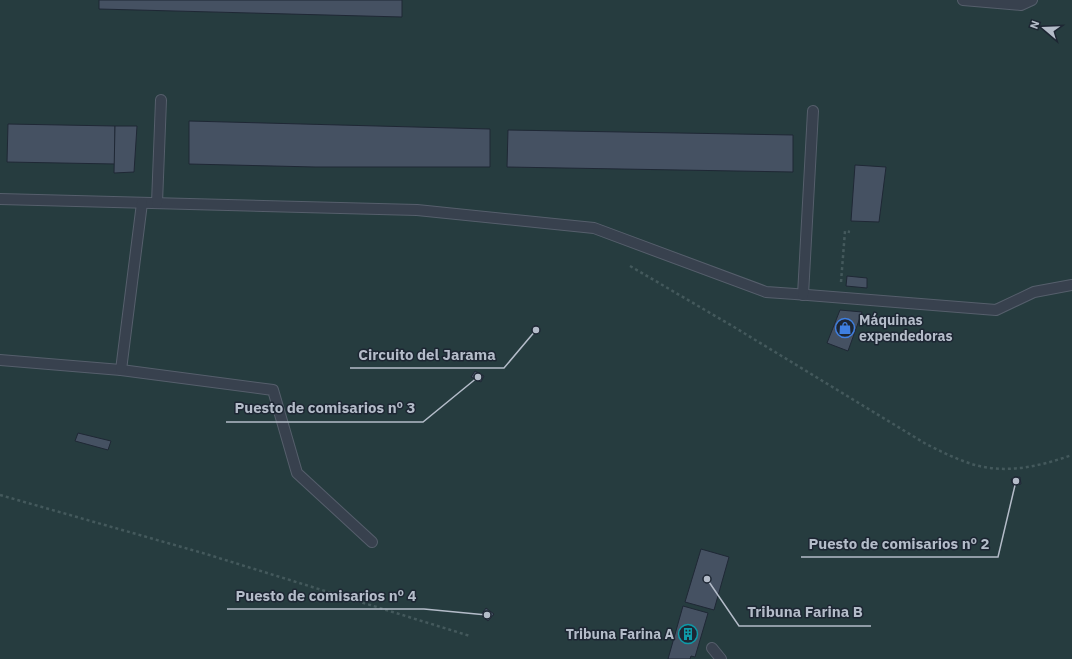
<svg xmlns="http://www.w3.org/2000/svg" width="1072" height="659" viewBox="0 0 1072 659" font-family="'IBM Plex Sans',sans-serif">
<style>
.pitch{fill:#263c3f}
.building{fill:#455162;stroke:#1f2835}
.lines{fill:none;stroke-linecap:round;stroke-linejoin:round}
.service-casing{stroke:#565f6c;stroke-width:12}
.path{stroke:#44595c;stroke-width:2.5;stroke-dasharray:3 3;stroke-linecap:butt}
.service{stroke:#38414e;stroke-width:10}
.labels{text-anchor:middle;stroke-width:3;stroke-linejoin:round;paint-order:stroke}
.poi-label{font-size:14px;font-weight:bold;fill:#b4bcc9;stroke:#1d2633;text-anchor:start}
.leader{fill:none;stroke:#b4bcc9;stroke-width:1.5}
.callout-dot{fill:#b4bcc9;stroke:#1d2633;stroke-width:1.5}
.callout-label{font-size:15px;text-anchor:middle;font-weight:bold;fill:#b4bcc9;stroke:#1d2633;stroke-width:3;stroke-linejoin:round;paint-order:stroke}
</style>
<rect width="100%" height="100%" fill="#242f3e"/>
<rect class="pitch" x="0" y="0" width="1072" height="659"/>
<g class="building">
<path d="M99 0H402V17L99 9Z"/>
<path d="M189 121 490 129V167H315L189 164Z"/>
<path d="M8 124 115 126V164L7 162Z"/>
<path d="M115 126H137L134 172 114 173Z"/>
<path d="M508 130 793 135V172L507 167Z"/>
<path d="M855 165 886 167 879 222 851 221Z"/>
<path d="M847 276 867 278V288L846 286Z"/>
<path d="M840 310 862 312 848 351 827 343Z"/>
<path d="M475 371 484 376 481 382 471 377Z"/>
<path d="M78 433 111 441 108 450 75 441Z"/>
<path d="M1020 477 1021 484 1013 485 1011 479Z"/>
<path d="M701 549 729 557 714 610 685 602Z"/>
<path d="M683 606 708 613 695 657 691 656 690 659H668Z"/>
<path d="M486 608 494 614 488 621 481 615Z"/>
</g>
<g class="lines">
<defs>
<g id="service">
<path d="M963 0 1021 5 1032 0"/>
<path d="M0 199 417 210 594 228 766 292 795 294 996 310 1034 292 1072 285"/>
<path d="M157 203 161 100"/>
<path d="M803 295 813 111"/>
<path d="M0 360 121 370 273 390 297 473 372 542"/>
<path d="M121 370 142 203"/>
<path d="M712 648 721 659"/>
</g>
</defs>
<use href="#service" class="service-casing"/>
<g class="path">
<path d="M630 266 734 327 926 444C942 452 958 460 975 465 1007 474 1041 466 1072 455"/>
<path d="M841 282 845 231 850 232"/>
<path d="M0 495 206 554 470 636"/>
</g>
<use href="#service" class="service"/>
</g>
<defs>
<symbol id="shop-ring" viewBox="-11 -11 22 22"><circle r="9.5" fill="#1d2633" stroke="#3f7fe0" stroke-width="1.5"/><path d="M-5-2.5h2.3a2.7 3.5 0 0 1 5.4 0H5L5.5 6h-11ZM-1.5-2.5h3a1.5 2.3 0 0 0-3 0Z" fill="#3f7fe0"/></symbol>
<symbol id="building-ring" viewBox="-11 -11 22 22"><circle r="9.5" fill="#1d2633" stroke="#0f9aa8" stroke-width="1.5"/><path d="M-4-6H4V6H1V3H-1V6H-4ZM-2.5-4.3h1.7v1.8h-1.7ZM.8-4.3h1.7v1.8H.8ZM-2.5-1h1.7V.8h-1.7ZM.8-1h1.7V.8H.8Z" fill="#0f9aa8"/></symbol>
</defs>
<g fill-rule="evenodd">
<use href="#shop-ring" x="834" y="317" width="22" height="22"/>
<use href="#building-ring" x="677" y="623" width="22" height="22"/>
</g>
<g class="labels">
<g class="poi-label">
<text x="859" y="325">Máquinas<tspan x="859" dy="16">expendedoras</tspan></text>
<text x="674" y="639" text-anchor="end">Tribuna Farina A</text>
</g>
</g>
<path class="leader" d="M536 330L504 368H350M478 377L423 422H226M1016 481L998 557H801M487 615L424 609H227M707 579L739 626H871"/>
<g class="callout-dot">
<circle cx="536" cy="330" r="4"/>
<circle cx="478" cy="377" r="4"/>
<circle cx="1016" cy="481" r="4"/>
<circle cx="487" cy="615" r="4"/>
<circle cx="707" cy="579" r="4"/>
</g>
<g class="callout-label">
<text x="427" y="360">Circuito del Jarama</text>
<text x="325" y="413">Puesto de comisarios nº 3</text>
<text x="899" y="549">Puesto de comisarios nº 2</text>
<text x="326" y="601">Puesto de comisarios nº 4</text>
<text x="805" y="617">Tribuna Farina B</text>
</g>
<g transform="translate(1044 28) rotate(289)" stroke="#1d2633" stroke-width="3" paint-order="stroke">
<path d="M0-3L7 15L0 10L-7 15Z" fill="#b4bcc9"/>
<text y="-6" font-size="11" font-weight="bold" text-anchor="middle" fill="#b4bcc9">N</text>
</g>
</svg>
